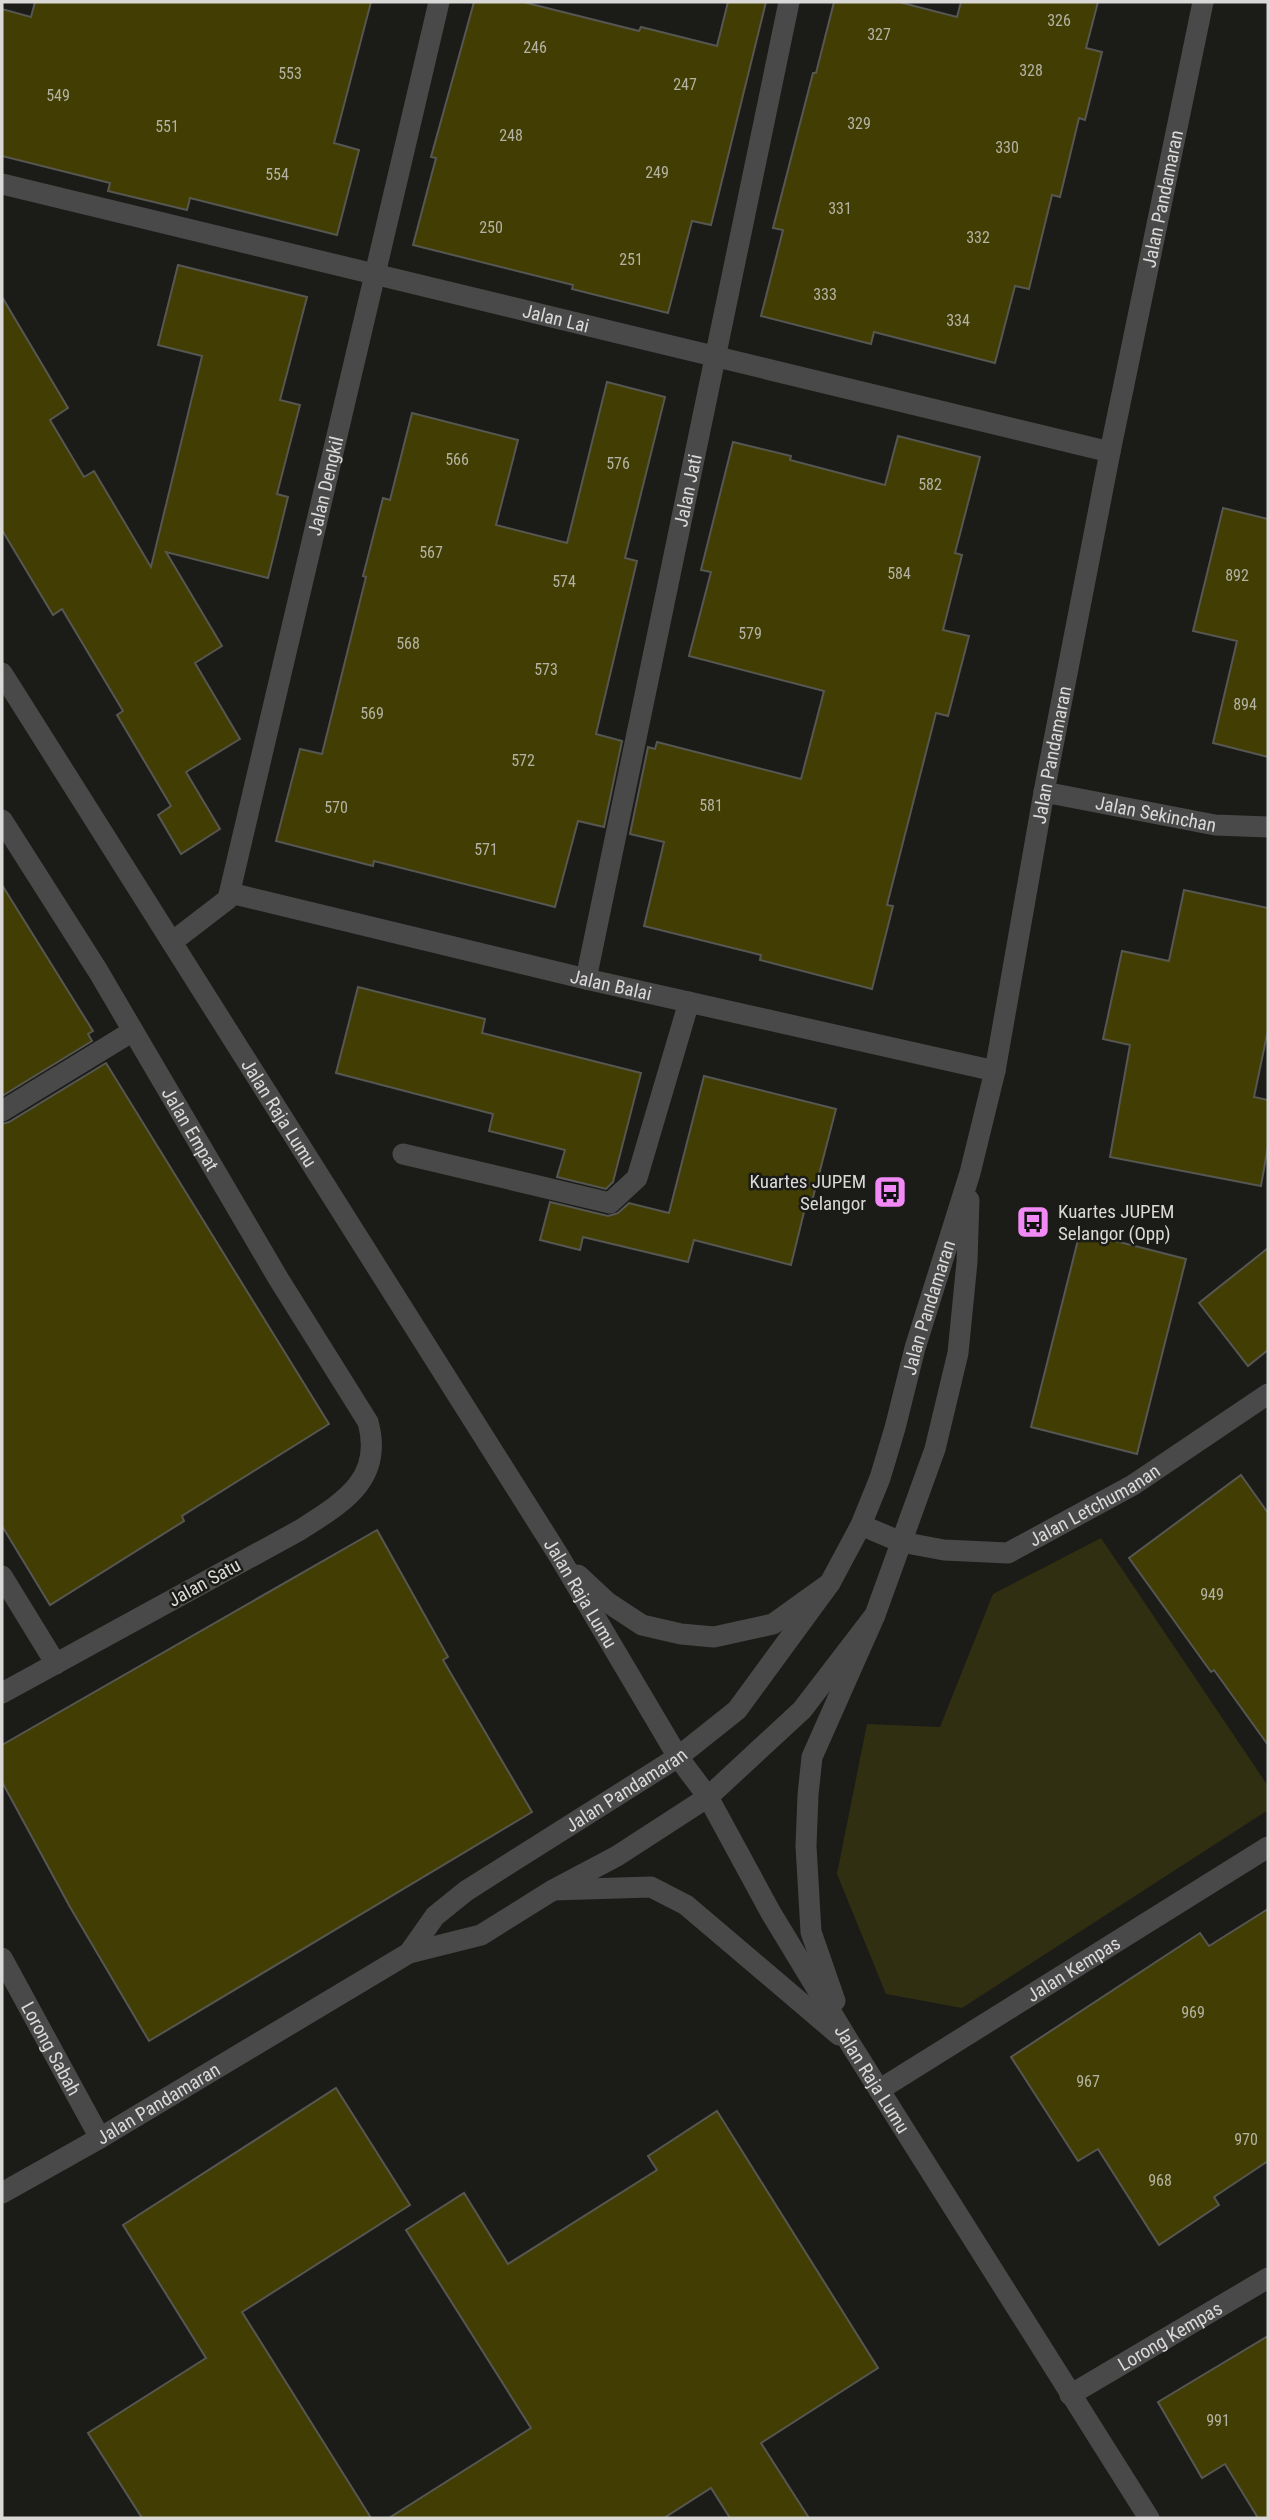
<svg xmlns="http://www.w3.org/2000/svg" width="1270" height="2520" viewBox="0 0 1270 2520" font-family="'Roboto Condensed',sans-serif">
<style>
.green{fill:#312f11}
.building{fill:#423e03;stroke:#565652;stroke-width:2}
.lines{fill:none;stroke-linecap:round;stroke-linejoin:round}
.service{stroke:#4a494a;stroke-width:21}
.minor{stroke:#4a494a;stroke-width:21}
.tertiary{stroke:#4a494a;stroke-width:21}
.labels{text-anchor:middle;stroke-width:5;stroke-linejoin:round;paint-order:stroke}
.number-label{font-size:16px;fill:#b4b2a2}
.street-label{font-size:19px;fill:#dad9d7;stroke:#1b1b18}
.poi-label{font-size:19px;fill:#dad9d7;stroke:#1b1b18;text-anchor:end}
</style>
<rect width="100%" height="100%" fill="#1b1b18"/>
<path class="green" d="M1101 1538 1268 1786V1810L962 2008 886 1994 837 1874 867 1724 940 1727 993 1594Z"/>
<g class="building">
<path d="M35 2H371L334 143 359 150 337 235 190 198 187 210 108 191 110 183 2 156V9L31 17Z"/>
<path d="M474 2H523L639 31 641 27 717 46 728 2H766L711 225 692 221 668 313 572 289 573 285 413 245 436 158 431 157Z"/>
<path d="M834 2H899L957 17 961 2H1098L1086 48 1102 52 1085 120 1079 118 1060 197 1052 195 1029 289 1015 286 995 363 874 332 871 344 761 316 783 230 773 228 813 73H816Z"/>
<path d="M178 265 307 297 280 400 300 405 277 494 288 497 268 578 166 552 222 646 195 663 240 739 186 772 220 829 181 854 158 815 171 806 117 715 123 711 62 609 53 615 2 530V297L68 408 50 420 84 477 94 471 151 567 202 356 158 345Z"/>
<path d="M607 382 665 397 625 558 637 561 596 734 622 741 604 827 578 821 555 907 374 861 373 866 276 841 300 749 322 754 366 577 363 576 383 498 390 500 412 413 518 440 496 525 567 543Z"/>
<path d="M898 436 980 457 955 553 962 555 943 630 969 636 948 716 936 713 887 905 893 906 872 989 760 960 761 955 644 926 664 842 630 834 648 747 655 749 657 742 801 779 824 691 689 656 711 572 701 570 733 442 791 456 790 460 885 485Z"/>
<path d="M1223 508 1268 519V757L1213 743 1237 641 1193 631Z"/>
<path d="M2 885 93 1031 88 1034 92 1041 2 1096Z"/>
<path d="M1184 890 1268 908V1030L1254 1097 1268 1100V1146L1261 1186 1110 1157 1130 1045 1103 1039 1122 951 1169 961Z"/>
<path d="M358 987 485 1019 482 1033 641 1073 613 1182 606 1189 557 1177 565 1150 489 1131 493 1114 336 1073Z"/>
<path d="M106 1063 329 1424 182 1516 184 1521 50 1605 2 1526V1124L9 1122Z"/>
<path d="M704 1076 836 1109 811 1205 806 1204 791 1265 694 1240 688 1262 583 1237 580 1250 540 1240 550 1202 608 1216 618 1213 629 1203 669 1213Z"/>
<path d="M1080 1232 1186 1259 1137 1454 1031 1427Z"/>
<path d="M1268 1248V1350L1248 1366 1199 1303Z"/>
<path d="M1241 1475 1268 1513V1745L1214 1670 1211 1672 1129 1558Z"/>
<path d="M377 1530 448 1657 443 1660 532 1812 149 2041 70 1907 2 1782V1745Z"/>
<path d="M1268 1909V2161L1214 2197 1219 2205 1159 2245 1098 2149 1078 2161 1011 2057 1200 1933 1209 1946Z"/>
<path d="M336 2088 410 2205 242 2312 371 2518H142L88 2433 206 2358 123 2225Z"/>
<path d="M717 2111 878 2368 761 2443 809 2518H730L711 2488 664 2518H389L531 2428 406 2230 464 2193 508 2264 657 2170 648 2156Z"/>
<path d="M1268 2336V2518H1258L1225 2464 1202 2478 1158 2402Z"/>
</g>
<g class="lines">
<g class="service">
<path d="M2 1111 133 1031"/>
<path d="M403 1154 610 1203 637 1178 689 1002"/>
</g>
<g class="minor">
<path id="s1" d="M2 184 1110 452"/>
<path id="s2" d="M1044 792 1215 825 1268 827"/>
<path id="s3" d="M2 820 98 971 278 1278 368 1422C384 1480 342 1503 300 1530L2 1693"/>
<path id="s4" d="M230 893 586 979 995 1071"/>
<path id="s5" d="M172 942 228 899 439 2"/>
<path id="s6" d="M586 979 789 2"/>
<path id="s7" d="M861 1525 901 1542 944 1550 1008 1553 1133 1485 1268 1394"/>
<path d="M2 1576 56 1664"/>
<path d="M409 1953 481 1935 553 1890 617 1856 708 1797 802 1710 875 1615 935 1449 958 1353 967 1262 969 1200"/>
<path id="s8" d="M2 1958 100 2138"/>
<path id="s9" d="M879 2090 1268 1847"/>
<path id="s10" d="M2 2193 100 2138 409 1953 435 1916 466 1891 678 1757 737 1710 830 1583 861 1525 880 1478 895 1428 915 1348 970 1173 995 1071 1044 792 1110 452 1203 2"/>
<path id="s11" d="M1070 2395 1268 2278"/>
</g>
<g class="tertiary">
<path id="s12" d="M2 673 559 1556 678 1757 708 1797 771 1913 851 2045 1149 2518"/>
<path d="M578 1575 607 1602 642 1625 681 1634 714 1637 773 1624 830 1583"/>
<path d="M553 1890 651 1887 686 1905 839 2035"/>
<path d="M835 2001 811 1932 806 1846 808 1795 812 1757 875 1615"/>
</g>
</g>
<defs>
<symbol id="bus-square" viewBox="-11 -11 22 22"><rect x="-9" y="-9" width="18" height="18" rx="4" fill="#f18af4" stroke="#1b1b18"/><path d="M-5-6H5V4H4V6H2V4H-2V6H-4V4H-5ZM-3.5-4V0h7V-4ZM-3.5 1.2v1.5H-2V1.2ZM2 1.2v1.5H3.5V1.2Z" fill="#111"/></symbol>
</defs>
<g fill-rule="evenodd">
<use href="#bus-square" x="871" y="1173" width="38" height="38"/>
<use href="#bus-square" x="1014" y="1203" width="38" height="38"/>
</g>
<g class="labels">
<g class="number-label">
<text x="1059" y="26">326</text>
<text x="879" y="40">327</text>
<text x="535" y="53">246</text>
<text x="1031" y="76">328</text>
<text x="290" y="79">553</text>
<text x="685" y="90">247</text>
<text x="58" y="101">549</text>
<text x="859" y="129">329</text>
<text x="167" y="132">551</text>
<text x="511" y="141">248</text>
<text x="1007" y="153">330</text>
<text x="657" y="178">249</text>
<text x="277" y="180">554</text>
<text x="840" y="214">331</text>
<text x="491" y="233">250</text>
<text x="978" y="243">332</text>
<text x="631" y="265">251</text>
<text x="825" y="300">333</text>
<text x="958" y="326">334</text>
<text x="457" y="465">566</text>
<text x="618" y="469">576</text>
<text x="930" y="490">582</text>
<text x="431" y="558">567</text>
<text x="899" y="579">584</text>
<text x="1237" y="581">892</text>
<text x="564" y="587">574</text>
<text x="750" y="639">579</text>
<text x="408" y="649">568</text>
<text x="546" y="675">573</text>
<text x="1245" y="710">894</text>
<text x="372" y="719">569</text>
<text x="523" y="766">572</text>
<text x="711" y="811">581</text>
<text x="336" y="813">570</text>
<text x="486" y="855">571</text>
<text x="1212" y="1600">949</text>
<text x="1193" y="2018">969</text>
<text x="1088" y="2087">967</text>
<text x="1246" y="2145">970</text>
<text x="1160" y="2186">968</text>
<text x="1218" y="2426">991</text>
</g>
<g class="street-label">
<text dy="7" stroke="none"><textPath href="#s10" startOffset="2469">Jalan Pandamaran</textPath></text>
<text dy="7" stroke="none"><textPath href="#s1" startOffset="570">Jalan Lai</textPath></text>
<text dy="7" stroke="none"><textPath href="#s5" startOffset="495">Jalan Dengkil</textPath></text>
<text dy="7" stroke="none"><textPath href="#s6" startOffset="499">Jalan Jati</textPath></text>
<text dy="7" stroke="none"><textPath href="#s10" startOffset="1902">Jalan Pandamaran</textPath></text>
<text dy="7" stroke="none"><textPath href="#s2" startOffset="114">Jalan Sekinchan</textPath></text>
<text dy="7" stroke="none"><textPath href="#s4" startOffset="392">Jalan Balai</textPath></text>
<text dy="7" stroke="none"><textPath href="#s12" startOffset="520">Jalan Raja Lumu</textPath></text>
<text dy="7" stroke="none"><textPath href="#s3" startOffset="362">Jalan Empat</textPath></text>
<text dy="7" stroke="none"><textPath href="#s10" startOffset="1335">Jalan Pandamaran</textPath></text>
<text dy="7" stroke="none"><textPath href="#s7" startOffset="250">Jalan Letchumanan</textPath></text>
<text transform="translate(204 1582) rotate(-29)" y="7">Jalan Satu</text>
<text dy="7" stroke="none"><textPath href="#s12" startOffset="1087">Jalan Raja Lumu</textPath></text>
<text dy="7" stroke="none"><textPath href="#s10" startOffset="747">Jalan Pandamaran</textPath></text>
<text dy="7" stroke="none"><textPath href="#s9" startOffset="229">Jalan Kempas</textPath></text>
<text dy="7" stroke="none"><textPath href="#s8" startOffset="103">Lorong Sabah</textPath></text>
<text dy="7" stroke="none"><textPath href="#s12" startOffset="1654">Jalan Raja Lumu</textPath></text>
<text dy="7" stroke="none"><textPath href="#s10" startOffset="180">Jalan Pandamaran</textPath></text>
<text dy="7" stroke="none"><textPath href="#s11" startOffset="116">Lorong Kempas</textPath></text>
</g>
<g class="poi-label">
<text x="866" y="1188">Kuartes JUPEM<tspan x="866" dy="22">Selangor</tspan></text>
<text x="1058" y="1218" text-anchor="start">Kuartes JUPEM<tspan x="1058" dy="22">Selangor (Opp)</tspan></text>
</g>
</g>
<rect width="1270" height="2520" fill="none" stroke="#dad9d7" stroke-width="7"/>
</svg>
